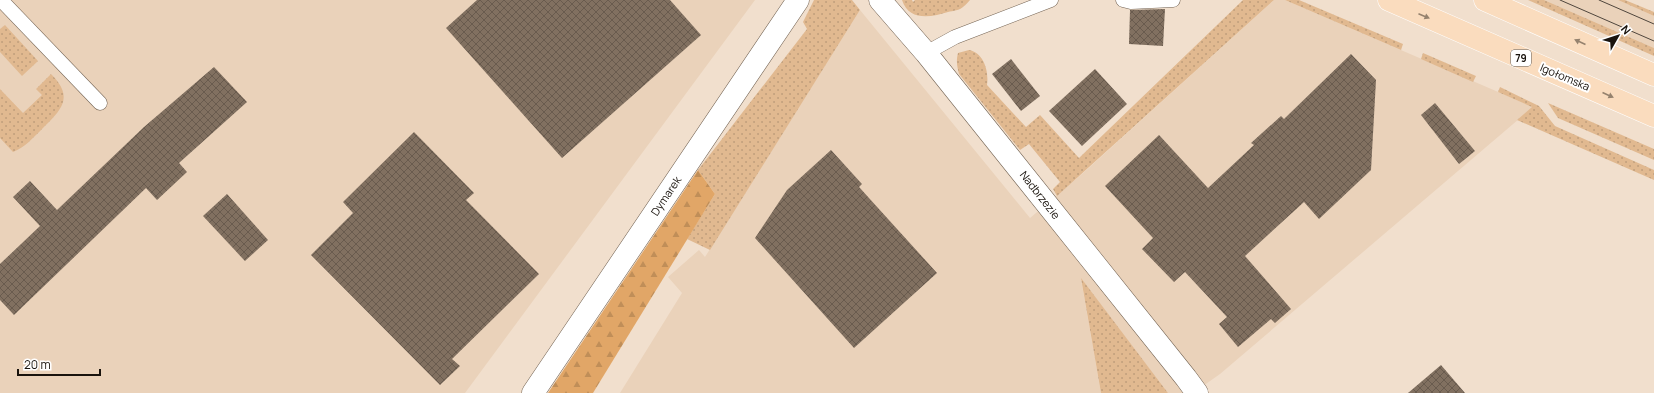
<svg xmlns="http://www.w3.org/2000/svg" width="1654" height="393" viewBox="0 0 1654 393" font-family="Manrope,sans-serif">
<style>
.built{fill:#ead2ba}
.grass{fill:url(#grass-dots)}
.forest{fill:url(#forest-firs)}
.building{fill:url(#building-cross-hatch)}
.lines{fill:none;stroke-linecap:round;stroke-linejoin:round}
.service-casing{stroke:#726252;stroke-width:15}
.minor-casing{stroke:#726252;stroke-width:23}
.tertiary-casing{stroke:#726252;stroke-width:23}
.primary-casing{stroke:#fff;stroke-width:23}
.service{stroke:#fff;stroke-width:14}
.minor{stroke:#fff;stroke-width:22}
.tertiary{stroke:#fff;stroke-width:22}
.primary{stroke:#fadcbe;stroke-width:22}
.tram{stroke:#4f463d;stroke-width:1}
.oneway{fill:#95826e}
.labels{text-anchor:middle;stroke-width:4;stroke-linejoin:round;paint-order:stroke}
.shield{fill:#fff;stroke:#5e5a56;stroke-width:1}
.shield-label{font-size:10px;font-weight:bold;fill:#19130d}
.street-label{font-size:11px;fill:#19130d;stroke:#fff}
</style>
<defs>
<pattern id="grass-dots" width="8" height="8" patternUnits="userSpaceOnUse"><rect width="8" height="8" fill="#e1b990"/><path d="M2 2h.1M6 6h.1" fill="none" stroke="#c09e7b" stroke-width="1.8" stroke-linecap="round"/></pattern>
<pattern id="forest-firs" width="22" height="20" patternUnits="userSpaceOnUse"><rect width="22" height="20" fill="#e1a667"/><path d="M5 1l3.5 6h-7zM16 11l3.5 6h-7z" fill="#c08e58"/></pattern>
<pattern id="building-cross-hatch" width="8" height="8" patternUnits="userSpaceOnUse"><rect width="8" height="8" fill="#817060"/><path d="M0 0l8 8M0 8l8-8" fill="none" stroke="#695b4e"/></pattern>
</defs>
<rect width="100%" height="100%" fill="#f1dfcd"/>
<g class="built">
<path d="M0 0H755L465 393H0Z"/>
<path d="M1274 0H1285L1533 107 1220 374 1193 393H1168L1081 279 1101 393H620L682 293 668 277 699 250 705 257 860 10 1030 218 1082 174Z"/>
<path d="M1544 0H1618L1654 16V48Z"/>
</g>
<g class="grass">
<path d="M814 0H852L860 10 710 250 687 239 715 194 698 170 807 29 803 22Z"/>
<path d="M902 0H912L913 2 915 0H970C968 2 966 5 963 7 960 10 953 11 948 12 932 17 909 22 902 0Z"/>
<path d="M1243 0H1274L1057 196 1053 189 1060 182 1029 144 1020 150 959 74C957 66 956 61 958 53L969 50C984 53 989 71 987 85L1026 127 1040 115 1079 158Z"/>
<path d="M1285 0H1299L1403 44 1401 50Z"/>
<path d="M1528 0H1544L1654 48V56Z"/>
<path d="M1618 0H1625L1654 12V16Z"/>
<path d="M5 25 38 61 22 76 0 52V29Z"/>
<path d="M1423 53 1476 76 1473 82 1421 59Z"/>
<path d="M51 74C75 98 61 110 42 129 32 139 25 147 13 152L0 138V89L23 113 42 95 36 89Z"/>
<path d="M1500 87 1539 106 1555 126 1654 170V180L1517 120 1532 107 1498 92Z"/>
<path d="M1548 103 1654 149V160L1558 118Z"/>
<path d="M1081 278 1168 393H1101Z"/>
</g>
<path class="forest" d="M698 170 715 194 593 393H548Z"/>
<g class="building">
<path d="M477 0H670L701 35 562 158 446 28Z"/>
<path d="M1165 9 1163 46 1129 44 1130 10Z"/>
<path d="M1351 54 1376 80 1371 170 1319 219 1304 202 1245 256 1291 309 1275 323 1271 319 1238 347 1219 324 1227 317 1185 272 1174 282 1142 249 1153 238 1105 186 1159 135 1208 188 1254 145 1251 143 1281 116 1284 119Z"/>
<path d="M1011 59 1040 96 1021 111 992 74Z"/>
<path d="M214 67 247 102 179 163 187 172 157 200 146 188 14 315 0 300V264L40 226 13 197 30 181 57 210 144 127Z"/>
<path d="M1095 69 1127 104 1082 146 1049 111Z"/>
<path d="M1435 103 1475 151 1459 164 1421 115Z"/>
<path d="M414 132 474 193 466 200 539 274 452 359 460 366 440 385 311 255 353 213 343 202Z"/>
<path d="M831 150 862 184 859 187 937 273 854 348 755 238 787 190Z"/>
<path d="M227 194 268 240 245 261 203 216Z"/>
<path d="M1441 365 1465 393H1408Z"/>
</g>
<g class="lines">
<defs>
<g id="service">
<path d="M1 0 100 103"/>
<path d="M1123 0 1131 2 1173 0"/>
<path d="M926 53 955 37 1051 0"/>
</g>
<path id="minor" d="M880 0 926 53 1186 378 1197 393"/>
<path id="tertiary" d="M533 393 798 0"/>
<g id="primary">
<path d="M1389 0 1654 116"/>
<path d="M1485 0 1654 75"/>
</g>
</defs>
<use href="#service" class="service-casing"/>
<use href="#minor" class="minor-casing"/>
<use href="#tertiary" class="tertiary-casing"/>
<use href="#primary" class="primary-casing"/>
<use href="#service" class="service"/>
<use href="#minor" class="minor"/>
<use href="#tertiary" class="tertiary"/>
<use href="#primary" class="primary"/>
<g class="tram">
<path d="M1560 0 1654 41"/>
<path d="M1599 0 1654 24"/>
</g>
</g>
<defs><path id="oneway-solid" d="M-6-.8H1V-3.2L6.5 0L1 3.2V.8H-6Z"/></defs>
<g class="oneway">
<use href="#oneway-solid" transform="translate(1424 16) rotate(23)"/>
<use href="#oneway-solid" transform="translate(1580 42) rotate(-156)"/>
<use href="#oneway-solid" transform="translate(1608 95) rotate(24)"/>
</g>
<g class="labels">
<rect class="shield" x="1511" y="50" width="20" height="16" rx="3"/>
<g class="shield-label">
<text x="1521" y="62">79</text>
</g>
<g class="street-label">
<text transform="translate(1565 77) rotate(23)" y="4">Igołomska</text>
<text transform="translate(1040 195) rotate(52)" y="4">Nadbrzezie</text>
<text transform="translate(666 196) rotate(-56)" y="4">Dymarek</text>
</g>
</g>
<g transform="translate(1618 36) rotate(51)" stroke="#ffffff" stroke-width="3" paint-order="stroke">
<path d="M0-3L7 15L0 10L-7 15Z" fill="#19130d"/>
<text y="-6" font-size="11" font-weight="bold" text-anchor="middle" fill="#19130d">N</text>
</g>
<path d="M18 369v6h82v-6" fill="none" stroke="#19130d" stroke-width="2"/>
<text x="24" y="369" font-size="12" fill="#19130d" stroke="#ffffff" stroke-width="3" paint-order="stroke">20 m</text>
</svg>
